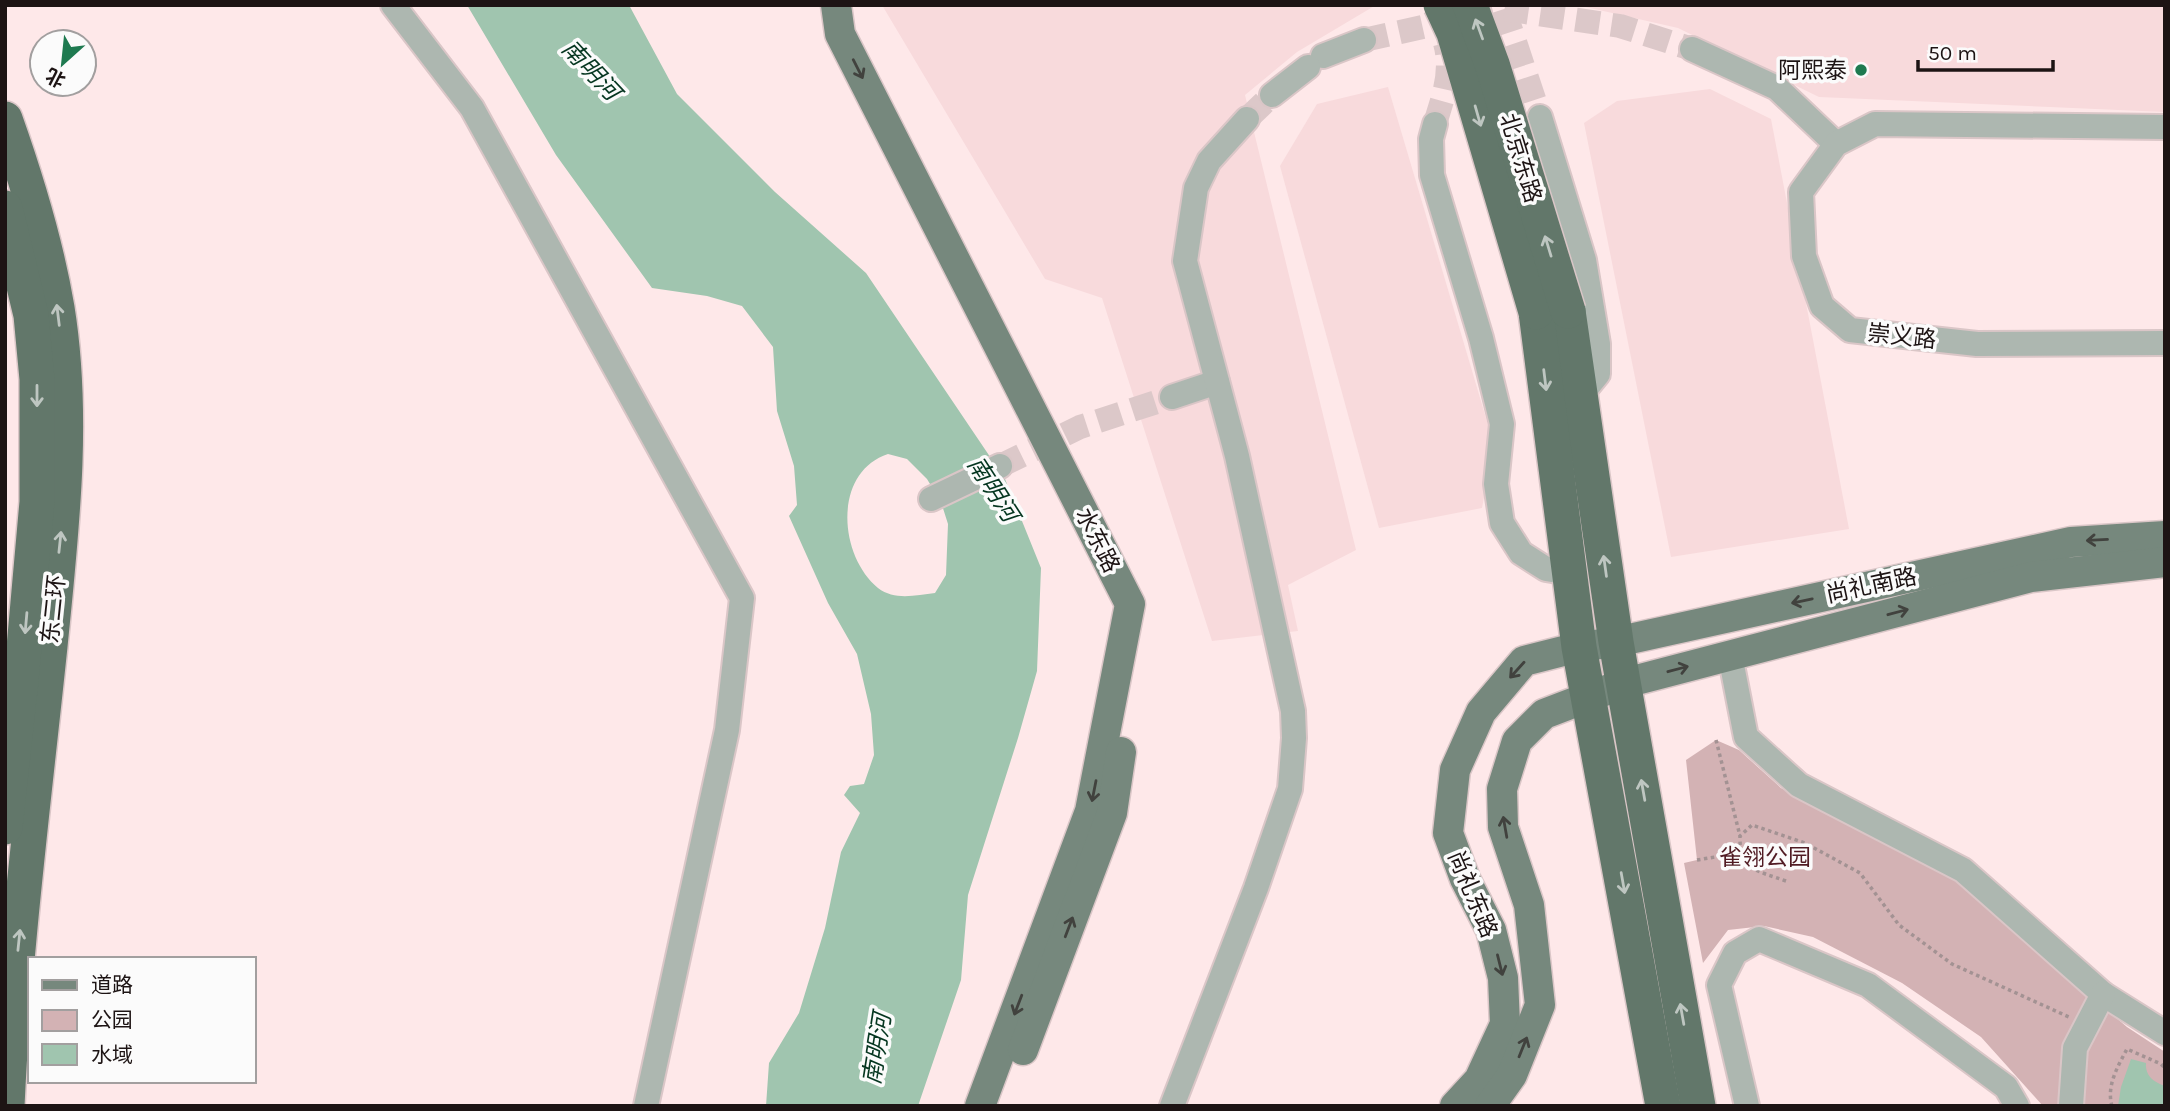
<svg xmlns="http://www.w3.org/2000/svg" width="2170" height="1111" viewBox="0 0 2170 1111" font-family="Karla,'Noto Sans SC',sans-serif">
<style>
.built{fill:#f8dadc}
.green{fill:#d3b2b4}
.water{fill:#a0c5af;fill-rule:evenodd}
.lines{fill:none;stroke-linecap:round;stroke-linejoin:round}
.minor-tunnel{stroke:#dcc8c9;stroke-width:24;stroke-dasharray:24 12;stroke-linecap:butt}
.minor-casing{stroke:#dac6c7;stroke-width:28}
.major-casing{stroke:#dac6c7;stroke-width:33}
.highway-casing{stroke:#dac6c7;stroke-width:38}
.path{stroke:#a39293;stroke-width:3.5;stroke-dasharray:3.5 3.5;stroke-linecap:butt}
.minor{stroke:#adb7b0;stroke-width:24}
.major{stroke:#76887d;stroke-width:30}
.highway{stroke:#62776a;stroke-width:35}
.highway-bridge-casing{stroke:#dac6c7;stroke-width:38;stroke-linecap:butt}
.highway-bridge{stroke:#62776a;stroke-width:35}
.oneway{stroke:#bec6c1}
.oneway2{stroke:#41423e}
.poi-dot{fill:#1e7a50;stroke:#fbfbfb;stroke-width:2.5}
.labels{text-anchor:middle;stroke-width:7;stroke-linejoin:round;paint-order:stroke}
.poi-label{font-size:23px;fill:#1d1414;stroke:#fbfbfb;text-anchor:end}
.street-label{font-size:23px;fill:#1d1414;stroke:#fbfbfb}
.park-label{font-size:23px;fill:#501b23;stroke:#fbfbfb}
.water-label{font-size:24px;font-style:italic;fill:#053620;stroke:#fbfbfb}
</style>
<rect width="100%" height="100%" fill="#fee8e9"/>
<g class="built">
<path d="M882 5H1376L1297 52 1245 95 1356 550 1288 585 1298 631 1212 641 1102 298 1045 279Z"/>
<path d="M1577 5H2165V112L1819 97 1678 28Z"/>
<path d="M1388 87 1494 445 1482 508 1379 528 1280 166 1317 104Z"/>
<path d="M1710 89 1771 119 1849 529 1671 557 1584 123 1617 101Z"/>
</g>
<path class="green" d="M1716 740 1739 750 1781 788 1956 881 2127 1027 2165 1052V1106H2043L1981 1037 1902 983 1813 937 1764 926 1728 930 1703 963 1684 863 1697 860 1686 760Z"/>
<g class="water">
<path d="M467 5H629L677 94 775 192 866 273 1005 479 1041 568 1037 671 1018 738 968 895 961 980 918 1106H766L769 1063 799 1013 825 928 841 852 860 813 844 795 850 786 864 784 874 755 871 714 857 654 828 603 789 516 797 505 794 466 777 411 773 347 742 306 707 296 652 288 556 155ZM888 454 907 459 927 479 941 502 948 524 946 575 935 593C916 595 895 601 878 588 838 555 833 472 888 454Z"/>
<path d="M2131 1059 2146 1063C2145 1076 2154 1082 2165 1086V1106H2118L2121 1087Z"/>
</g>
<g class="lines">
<g class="minor-tunnel">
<path d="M1504 9 1540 117"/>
<path d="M1364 40 1504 9 1620 26 1692 49"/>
<path d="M1247 119 1272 95"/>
<path d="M1435 124C1443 96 1453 73 1445 43"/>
<path d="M1000 466 1080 427 1172 397"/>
</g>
<defs>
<g id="minor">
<path d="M393 5 472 108 742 598 727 730 646 1106"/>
<path d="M1692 49 1777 88 1836 144"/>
<path d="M1323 56 1364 40"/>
<path d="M1272 95 1308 67"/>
<path d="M1540 117 1584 260 1598 344V374L1580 396"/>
<path d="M1435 124 1431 139 1432 175 1481 338 1502 424 1496 484 1502 523 1521 553 1546 569 1570 573"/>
<path d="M2165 127 1875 124 1836 144 1801 192 1804 256 1822 306 1850 330 1977 344 2165 343"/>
<path d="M1172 397 1217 382"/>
<path d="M931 499 1000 466"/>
<path d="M1730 655 1746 737 1799 785 1963 870 2103 994 2165 1033"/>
<path d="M1172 1106 1256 888 1290 789 1294 738 1293 711 1237 456 1185 261 1196 188 1209 161 1247 119"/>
<path d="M1747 1106 1719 985 1735 953 1759 939 1868 985 2006 1087 2017 1106"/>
<path d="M2071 1106 2075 1048 2103 994"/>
</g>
<g id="major">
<path d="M836 5 840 34 1130 604 1090 811 980 1106"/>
<path d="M1023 1050 1112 813 1121 752"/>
<path d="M1455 1106 1479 1080 1505 1024 1503 978 1491 930 1465 879 1448 833 1455 770 1481 712 1524 661 1579 647 1616 642 2071 542 2165 536"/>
<path d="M1490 1106 1512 1075 1540 1005 1529 905 1503 827 1502 789 1517 741 1544 714 1625 683 2031 577 2165 562"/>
</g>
<g id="highway">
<path d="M5 119C27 181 46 243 57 308 75 419 61 535 50 646 34 799 14 952 7 1106"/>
<path d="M5 208 31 315 37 379V502L21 681 5 827"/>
<path d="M1568 311 1616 642 1698 1106"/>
<path d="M1536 312 1579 647 1663 1106"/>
</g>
</defs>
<use href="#minor" class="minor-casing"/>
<use href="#major" class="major-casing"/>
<use href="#highway" class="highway-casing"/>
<g class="path">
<path d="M1716 740 1740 836"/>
<path d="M1697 860 1739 853"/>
<path d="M1786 881C1758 871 1739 870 1740 836L1752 825 1805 843 1860 873 1899 925 1952 964 2069 1017"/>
<path d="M2112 1106C2106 1086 2118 1066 2127 1049L2161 1064 2165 1068"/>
</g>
<use href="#minor" class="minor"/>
<use href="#major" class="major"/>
<use href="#highway" class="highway"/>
<defs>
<g id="highway-bridge">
<path d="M1441 5 1454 33 1536 312"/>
<path d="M1470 5 1492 64 1568 311"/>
</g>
</defs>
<use href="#highway-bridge" class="highway-bridge-casing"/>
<use href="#highway-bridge" class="highway-bridge"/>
</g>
<defs><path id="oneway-shaft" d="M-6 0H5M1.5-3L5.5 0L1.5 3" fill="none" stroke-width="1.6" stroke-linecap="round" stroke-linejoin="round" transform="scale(1.75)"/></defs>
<g class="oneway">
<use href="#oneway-shaft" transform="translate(1479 29) rotate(-110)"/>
<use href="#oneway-shaft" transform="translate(1478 116) rotate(74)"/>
<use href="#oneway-shaft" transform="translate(1548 246) rotate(-107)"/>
<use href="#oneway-shaft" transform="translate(58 315) rotate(-97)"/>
<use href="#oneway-shaft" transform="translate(1545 380) rotate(83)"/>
<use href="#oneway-shaft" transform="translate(37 396) rotate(90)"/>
<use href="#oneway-shaft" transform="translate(60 542) rotate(-84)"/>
<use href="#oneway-shaft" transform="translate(1605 566) rotate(-98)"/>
<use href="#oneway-shaft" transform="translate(26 623) rotate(95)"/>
<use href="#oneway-shaft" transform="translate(1643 790) rotate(-100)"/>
<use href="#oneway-shaft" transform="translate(1623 883) rotate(80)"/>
<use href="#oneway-shaft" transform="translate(19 940) rotate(-84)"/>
<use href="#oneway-shaft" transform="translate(1682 1014) rotate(-100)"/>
</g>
<g class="oneway2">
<use href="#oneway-shaft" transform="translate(858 69) rotate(63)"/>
<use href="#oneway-shaft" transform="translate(2097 540) rotate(177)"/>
<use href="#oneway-shaft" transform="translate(1802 601) rotate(168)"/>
<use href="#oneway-shaft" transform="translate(1898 612) rotate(-15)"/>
<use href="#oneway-shaft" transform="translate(1678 669) rotate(-15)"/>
<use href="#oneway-shaft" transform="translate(1517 670) rotate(132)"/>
<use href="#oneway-shaft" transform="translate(1094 791) rotate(101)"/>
<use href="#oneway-shaft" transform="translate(1505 827) rotate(-100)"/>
<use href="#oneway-shaft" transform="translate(1069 927) rotate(-69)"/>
<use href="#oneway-shaft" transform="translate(1500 965) rotate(76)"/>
<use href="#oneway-shaft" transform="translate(1018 1005) rotate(111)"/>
<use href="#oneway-shaft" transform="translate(1523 1047) rotate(-68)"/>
</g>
<circle class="poi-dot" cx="1861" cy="70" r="7"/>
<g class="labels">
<g class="poi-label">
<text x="1847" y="78">阿熙泰</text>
</g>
<g class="street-label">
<text transform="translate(1521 158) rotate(73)" y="8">北京东路</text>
<text transform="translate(1902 336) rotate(6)" y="8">崇义路</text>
<text transform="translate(1098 540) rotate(63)" y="8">水东路</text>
<text transform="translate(1871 585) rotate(-12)" y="8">尚礼南路</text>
<text transform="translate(53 609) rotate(-84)" y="8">东二环</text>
<text transform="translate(1473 894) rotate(67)" y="8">尚礼东路</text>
</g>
<g class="park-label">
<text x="1765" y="865">雀翎公园</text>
</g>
<g class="water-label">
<text transform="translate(591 70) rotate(47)" y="8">南明河</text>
<text transform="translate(993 489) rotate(57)" y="8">南明河</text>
<text transform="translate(877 1049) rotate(-81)" y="8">南明河</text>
</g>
</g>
<rect width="2170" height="1111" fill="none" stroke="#1d1414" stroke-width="14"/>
<rect x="28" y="957" width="228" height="126" fill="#fbfbfb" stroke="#a29f9f" stroke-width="2"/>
<rect x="42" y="980" width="35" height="10" fill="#76887d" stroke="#a29f9f" stroke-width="2"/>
<text x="91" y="992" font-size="21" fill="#1d1414">道路</text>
<rect x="42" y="1010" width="35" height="21" fill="#d3b2b4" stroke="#a29f9f" stroke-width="2"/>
<text x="91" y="1027" font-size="21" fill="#1d1414">公园</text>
<rect x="42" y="1044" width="35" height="21" fill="#a0c5af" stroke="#a29f9f" stroke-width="2"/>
<text x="91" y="1062" font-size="21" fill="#1d1414">水域</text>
<g transform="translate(63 63) rotate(207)"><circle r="33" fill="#fbfbfb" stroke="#a29f9f" stroke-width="2"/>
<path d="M0-5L12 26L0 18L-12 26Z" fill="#1e7a50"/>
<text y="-10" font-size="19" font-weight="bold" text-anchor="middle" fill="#1d1414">北</text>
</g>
<path d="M1918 60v10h135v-10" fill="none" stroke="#1d1414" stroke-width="3.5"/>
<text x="1928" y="60" font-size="21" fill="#1d1414" stroke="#fbfbfb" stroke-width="5" paint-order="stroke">50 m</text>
</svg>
